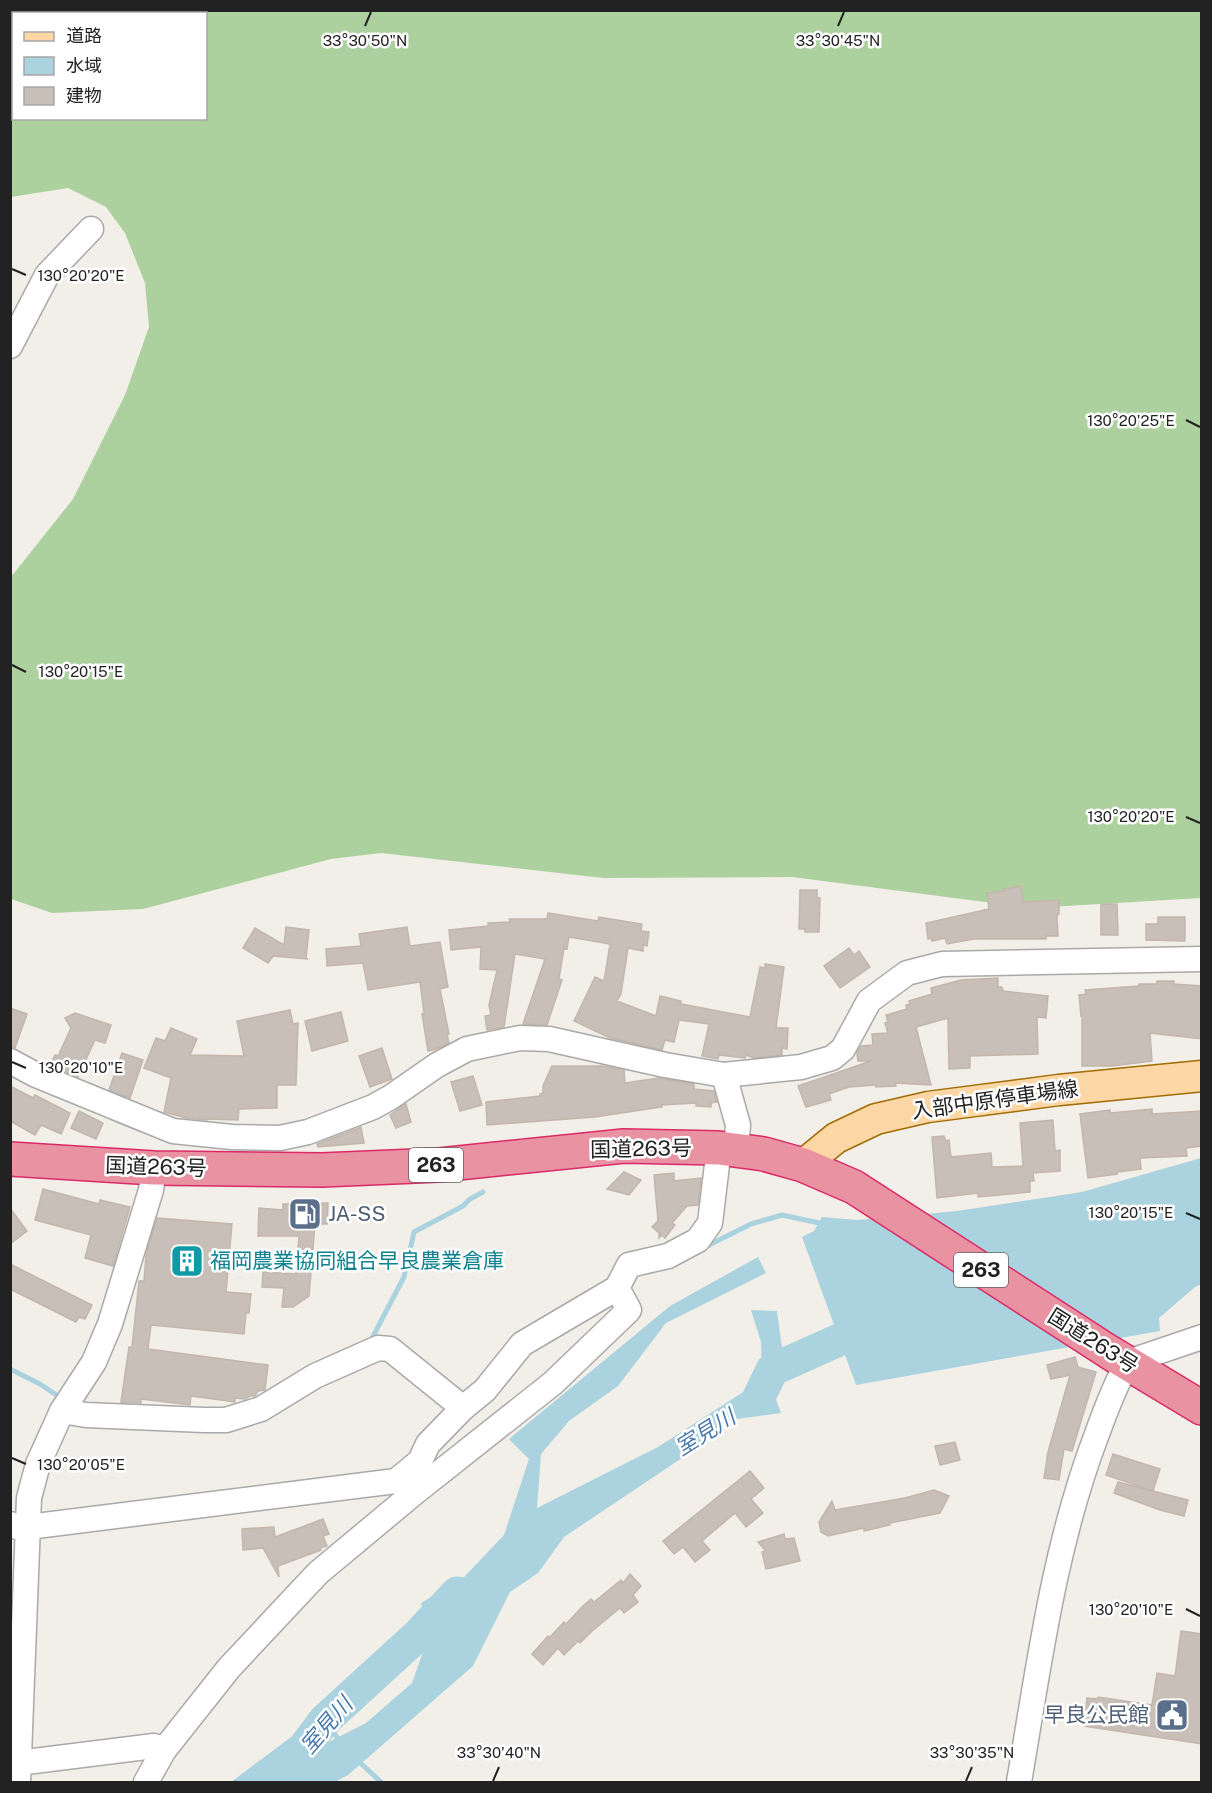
<svg xmlns="http://www.w3.org/2000/svg" width="1212" height="1793" viewBox="0 0 1212 1793" font-family="'Public Sans','Noto Sans JP',sans-serif">
<style>
.forest{fill:#add19e;fill-rule:evenodd}
.water{fill:#aad3df}
.lines{fill:none;stroke-linecap:round;stroke-linejoin:round}
.stream{stroke:#aad3df;stroke-width:5}
.river{stroke:#aad3df;stroke-width:33}
.building{fill:#c7bfb8;stroke:#c4b6ab;stroke-width:1.5}
.minor-casing{stroke:#a9a9a9;stroke-width:27}
.major-casing{stroke:#a06b00;stroke-width:33}
.highway-casing{stroke:#dc2a67;stroke-width:36}
.minor{stroke:#fff;stroke-width:24}
.major{stroke:#fcd6a4;stroke-width:30}
.highway{stroke:#e892a2;stroke-width:33}
.ticks{fill:none;stroke:#222;stroke-width:2}
.labels{text-anchor:middle;stroke-width:5;stroke-linejoin:round;paint-order:stroke}
.shield{fill:#fff;stroke:#646464;stroke-width:1.5}
.shield-label{font-size:20px;font-weight:bold;fill:#222}
.street-label{font-size:21px;fill:#222;stroke:#fff}
.service-label{font-size:21px;fill:#4e5e75;stroke:#fff;text-anchor:start}
.culture-label{font-size:21px;fill:#0d838f;stroke:#fff;text-anchor:start}
.water-label{font-size:22px;font-style:italic;fill:#4a7aab;stroke:#fff}
.ticks-label{font-size:15px;text-anchor:middle;fill:#222;stroke:#fff;stroke-width:5;stroke-linejoin:round;paint-order:stroke}
</style>
<rect width="100%" height="100%" fill="#f2efe9"/>
<path class="forest" d="M11 11H1201V898L1032 908 792 877 603 878 381 853 331 859 143 909 52 913 11 899V577L73 499 125 395 149 327 145 283 125 233 106 207 68 188 11 197ZM14 14H206V118H14Z"/>
<g class="water">
<path d="M1201 1158V1284L1195 1287 1159 1318 1160 1331 856 1385 802 1237 814 1231 822 1217 858 1220 957 1211 1082 1192Z"/>
<path d="M758 1257 766 1273 666 1323 618 1386 569 1421 541 1454 537 1508 658 1447 751 1387 762 1372 761 1342 751 1310 777 1311 786 1377 772 1389 781 1413 737 1419 722 1424 682 1458 564 1537 538 1573 510 1592 473 1666 348 1775 335 1782H231L314 1720 317 1748 366 1723 412 1683 429 1635 421 1603 464 1577 504 1535 529 1459 509 1439 670 1306Z"/>
</g>
<g class="lines">
<g class="stream">
<path d="M116 1120 141 1130"/>
<path d="M703 1248 751 1224 782 1215 824 1224"/>
<path d="M369 1344 404 1277 414 1232 463 1206 470 1199 483 1192"/>
<path d="M10 1369 40 1384 58 1396"/>
<path d="M325 1720 341 1743"/>
<path d="M356 1759 381 1782"/>
</g>
<g class="river">
<path d="M759 1397 772 1370 881 1321"/>
<path d="M278 1782 325 1720 418 1635 457 1593"/>
</g>
</g>
<g class="building">
<path d="M1021 886 1023 902 1059 900V914L1057 915 1058 936H1046V939H974L947 944 945 938 932 941 931 938 928 939 926 923 989 909 987 893 1004 891V889Z"/>
<path d="M800 890H817V898H820L819 932H805V929H799Z"/>
<path d="M1101 904H1117L1118 935H1101Z"/>
<path d="M548 913 598 921 599 917 642 924 641 931 649 932 647 946 643 945V951L628 948 621 994 617 1001 656 1016 660 996 681 1001V1004L750 1017 760 967 765 968V964L784 967 776 1028H788L787 1049 782 1048V1055L754 1058 746 1055 745 1058 719 1055 718 1059 702 1056 709 1024 679 1020 674 1042 665 1040 662 1050 610 1038 574 1021 595 977 604 981 610 944 569 937 567 949 564 948 559 979 562 980 547 1025 523 1024 545 959 515 954 504 1027 487 1030 485 1016 491 1015 489 1005 497 970 480 969 481 947 451 950 449 930 488 926V923L510 922 509 919H547Z"/>
<path d="M1158 917H1185V941L1146 940V924H1158Z"/>
<path d="M286 927 309 930 306 958 308 959 273 956 268 963 243 948 255 928 284 945Z"/>
<path d="M407 927 410 946 440 942 448 987 440 989 449 1034H447L449 1043 436 1049 428 1051 422 1014H424L420 982 368 990 363 963 327 966 326 949 361 946 359 934Z"/>
<path d="M849 948 854 955 859 951 870 967 840 988 824 966Z"/>
<path d="M998 978V987H1002L1003 991 1048 996 1046 1018 1037 1017 1038 1054 970 1056V1068L949 1069 948 1018 916 1027 931 1085 895 1083 896 1086 876 1087V1085L849 1087 829 1094 831 1100 806 1107 798 1086 871 1061H858L857 1053 861 1046 873 1045 872 1034 888 1033 885 1023 888 1022 886 1015 907 1009 906 1005 910 1004 909 1001 932 994 931 988 961 980Z"/>
<path d="M1157 981H1174V984L1202 986V1039L1150 1033 1152 1061 1112 1066H1082V1016H1081L1079 995 1086 994 1085 990 1139 986V984H1157Z"/>
<path d="M10 1008 27 1014 15 1048 10 1047Z"/>
<path d="M290 1010 293 1024 298 1023 296 1085H277V1108L239 1109 238 1120 208 1119 207 1120 186 1118 164 1112 171 1078 144 1068 156 1038 165 1041 171 1028 197 1039 190 1055 244 1056 237 1021Z"/>
<path d="M341 1012 348 1041 312 1051 305 1021Z"/>
<path d="M75 1013 111 1025 105 1043 95 1040 78 1077 50 1065 55 1055 58 1056 71 1028 65 1018Z"/>
<path d="M382 1048 392 1079 370 1087 359 1056Z"/>
<path d="M122 1053 143 1060 130 1098 109 1090Z"/>
<path d="M552 1066H603L624 1070 625 1083 659 1078 694 1084V1089L714 1091 717 1102 711 1103V1107L696 1106V1103L661 1105 662 1107 595 1117 487 1125 486 1102 540 1096V1094L543 1093V1086Z"/>
<path d="M473 1076 482 1105 460 1111 451 1082Z"/>
<path d="M10 1086 33 1098 35 1095 70 1113 61 1134 41 1125 35 1135 10 1121Z"/>
<path d="M406 1104 411 1122 396 1128 390 1115Z"/>
<path d="M1152 1109V1114L1202 1111V1146L1186 1148 1187 1156 1140 1158 1141 1169 1117 1172V1174L1088 1178 1080 1114 1110 1110V1113Z"/>
<path d="M79 1111 103 1123 96 1139 71 1128Z"/>
<path d="M1053 1120 1055 1151 1060 1150V1171L1033 1173 1034 1181H1030V1192L978 1197V1193L937 1198 932 1137 944 1136 946 1141 949 1140 951 1157 991 1153 992 1167 1023 1166 1020 1123Z"/>
<path d="M361 1127 364 1143 318 1147 317 1144Z"/>
<path d="M624 1172 641 1180 629 1195 607 1189Z"/>
<path d="M674 1173V1181L701 1178 698 1205 687 1206 672 1223 675 1225 665 1238 662 1235 659 1238V1233L652 1227 658 1221 654 1175Z"/>
<path d="M43 1189 99 1204 100 1200 130 1207 113 1266 85 1258 91 1235 35 1220Z"/>
<path d="M328 1203 327 1224H315L309 1296 293 1307H282L284 1288 262 1287 263 1272 296 1274 299 1236H258L259 1208 283 1210V1204Z"/>
<path d="M10 1208 27 1231 10 1244Z"/>
<path d="M157 1218 232 1224 226 1292 251 1294 249 1313H246L244 1334 151 1325 148 1349 268 1365 265 1390 258 1391 255 1396H250L245 1399 235 1398V1402L191 1396 190 1405 141 1399V1403L121 1402 129 1347H132L139 1281H144L146 1255Z"/>
<path d="M10 1264 92 1305 85 1319 79 1317 76 1322 10 1289Z"/>
<path d="M1075 1357 1078 1367 1096 1372 1072 1451 1064 1449 1059 1480 1044 1478 1048 1452 1070 1375 1051 1379 1047 1365Z"/>
<path d="M955 1442 960 1460 940 1465 935 1446Z"/>
<path d="M1113 1454 1160 1469 1153 1491 1106 1475Z"/>
<path d="M750 1471 764 1488 751 1499 763 1513 746 1527 735 1513 702 1541 710 1550 695 1562 683 1547 674 1554 663 1541Z"/>
<path d="M1118 1482 1188 1500 1184 1516 1160 1510 1114 1493Z"/>
<path d="M934 1490 949 1496 940 1513 890 1523V1525L864 1531V1528L828 1536 821 1532 819 1522 832 1501 835 1510 905 1498Z"/>
<path d="M323 1519 329 1534 323 1536 327 1546 320 1548 321 1550 278 1566 279 1577 263 1548 243 1550 242 1529 274 1527 275 1537Z"/>
<path d="M784 1534 785 1539 794 1538 800 1561 766 1569 762 1552 766 1551 758 1542Z"/>
<path d="M630 1574 641 1586 633 1595 638 1602 624 1613 620 1608 592 1631 580 1643 578 1641 564 1655 558 1648 543 1665 532 1654 548 1636 549 1638 564 1622 566 1624 583 1606 591 1599 594 1602 621 1580 623 1583Z"/>
<path d="M1181 1631 1202 1634V1744L1084 1726 1087 1698 1098 1699V1697L1152 1705 1157 1673 1175 1676Z"/>
</g>
<g class="lines">
<defs>
<g id="minor">
<path d="M10 346 47 275 91 229"/>
<path d="M10 1061 36 1075 173 1131 232 1137 280 1138 308 1132 373 1107 391 1097 437 1065 467 1049 520 1038 549 1039 665 1065 724 1075 738 1125 736 1150"/>
<path d="M724 1075 801 1067 832 1058 843 1049 869 1001 907 973 942 964 1202 959"/>
<path d="M62 1411 86 1415 204 1420H226L261 1409 315 1376 378 1348 390 1349 463 1408"/>
<path d="M10 1524 20 1528 396 1481 420 1461 428 1444 463 1408 485 1390 522 1344 617 1288 629 1265 668 1256 698 1240 710 1223 719 1148"/>
<path d="M10 1764 154 1746 164 1750"/>
<path d="M18 1782 29 1498 38 1464 62 1411 94 1362 110 1324 151 1190 154 1168"/>
<path d="M146 1782 164 1750 229 1668 318 1573 414 1493 553 1383 629 1310 617 1288"/>
<path d="M1019 1782C1039 1665 1054 1546 1097 1434 1106 1409 1115 1385 1128 1362L1202 1337"/>
</g>
<path id="major" d="M803 1165 836 1138 876 1119 928 1107 1059 1090 1202 1076"/>
<path id="highway" d="M10 1159 154 1168 322 1170 439 1165 624 1146 719 1148 764 1154 803 1165 854 1187 1109 1352 1202 1408"/>
</defs>
<use href="#minor" class="minor-casing"/>
<use href="#major" class="major-casing"/>
<use href="#highway" class="highway-casing"/>
<use href="#minor" class="minor"/>
<use href="#major" class="major"/>
<use href="#highway" class="highway"/>
</g>
<path class="ticks" d="M365 26 371 12M838 26 844 12M12 269 26 275M1186 420 1200 427M12 665 26 672M1186 817 1200 823M12 1062 26 1068M1186 1213 1200 1219M12 1458 26 1464M1186 1609 1200 1616M493 1781 499 1767M966 1781 972 1767"/>
<defs>
<symbol id="fuel-square" viewBox="-11 -11 22 22"><rect x="-9" y="-9" width="18" height="18" rx="4" fill="#5c6f8a" stroke="#fff"/><path d="M-5.5-6h7V0h2V4h1.3V-2.5L3-4.5l.8-.8L6-3V5H2.5V1h-1V6h-7ZM-4.2-4.7v3.2H.2V-4.7Z" fill="#fff"/></symbol>
<symbol id="building-square" viewBox="-11 -11 22 22"><rect x="-9" y="-9" width="18" height="18" rx="4" fill="#0f9aa8" stroke="#fff"/><path d="M-4-6H4V6H1V3H-1V6H-4ZM-2.5-4.3h1.7v1.8h-1.7ZM.8-4.3h1.7v1.8H.8ZM-2.5-1h1.7V.8h-1.7ZM.8-1h1.7V.8H.8Z" fill="#fff"/></symbol>
<symbol id="civic-square" viewBox="-11 -11 22 22"><rect x="-9" y="-9" width="18" height="18" rx="4" fill="#5c6f8a" stroke="#fff"/><path d="M-.6-6.5H3V-4.5H.6V-3L4-1V1h2V6H-6V1h2V-1L-.6-3ZM-1.2 2.5V6h2.4V2.5Z" fill="#fff"/></symbol>
</defs>
<g fill-rule="evenodd">
<use href="#fuel-square" x="286" y="1195" width="38" height="38"/>
<use href="#building-square" x="168" y="1242" width="38" height="38"/>
<use href="#civic-square" x="1153" y="1696" width="38" height="38"/>
</g>
<g class="labels">
<g class="shield">
<rect x="409" y="1148" width="54" height="34" rx="4.5"/>
<rect x="954" y="1253" width="54" height="34" rx="4.5"/>
</g>
<g class="shield-label">
<text x="436" y="1172">263</text>
<text x="981" y="1277">263</text>
</g>
<g class="street-label">
<text transform="translate(995 1100) rotate(-8)" y="7">入部中原停車場線</text>
<text transform="translate(641 1149) rotate(-1)" y="7">国道263号</text>
<text transform="translate(156 1167) rotate(2)" y="7">国道263号</text>
<text transform="translate(1093 1341) rotate(32)" y="7">国道263号</text>
</g>
<g class="service-label">
<text x="328" y="1221">JA-SS</text>
<text x="1149" y="1722" text-anchor="end">早良公民館</text>
</g>
<g class="culture-label">
<text x="210" y="1268">福岡農業協同組合早良農業倉庫</text>
</g>
<g class="water-label">
<text transform="translate(705 1432) rotate(-32)" y="8">室見川</text>
<text transform="translate(326 1725) rotate(-49)" y="8">室見川</text>
</g>
</g>
<g class="ticks-label">
<text x="365" y="46">33°30'50"N</text>
<text x="838" y="46">33°30'45"N</text>
<text x="81" y="281">130°20'20"E</text>
<text x="1131" y="426">130°20'25"E</text>
<text x="81" y="677">130°20'15"E</text>
<text x="1131" y="822">130°20'20"E</text>
<text x="81" y="1073">130°20'10"E</text>
<text x="1131" y="1218">130°20'15"E</text>
<text x="81" y="1470">130°20'05"E</text>
<text x="1131" y="1615">130°20'10"E</text>
<text x="499" y="1758">33°30'40"N</text>
<text x="972" y="1758">33°30'35"N</text>
</g>
<rect width="1212" height="1793" fill="none" stroke="#222222" stroke-width="24"/>
<rect x="12" y="12" width="195" height="108" fill="#ffffff" stroke="#a7a7a7" stroke-width="1.5"/>
<rect x="24" y="32" width="30" height="9" fill="#fcd6a4" stroke="#a7a7a7" stroke-width="1.5"/>
<text x="66" y="42" font-size="18" fill="#222222">道路</text>
<rect x="24" y="57" width="30" height="18" fill="#aad3df" stroke="#a7a7a7" stroke-width="1.5"/>
<text x="66" y="72" font-size="18" fill="#222222">水域</text>
<rect x="24" y="87" width="30" height="18" fill="#c7bfb8" stroke="#a7a7a7" stroke-width="1.5"/>
<text x="66" y="102" font-size="18" fill="#222222">建物</text>
</svg>
